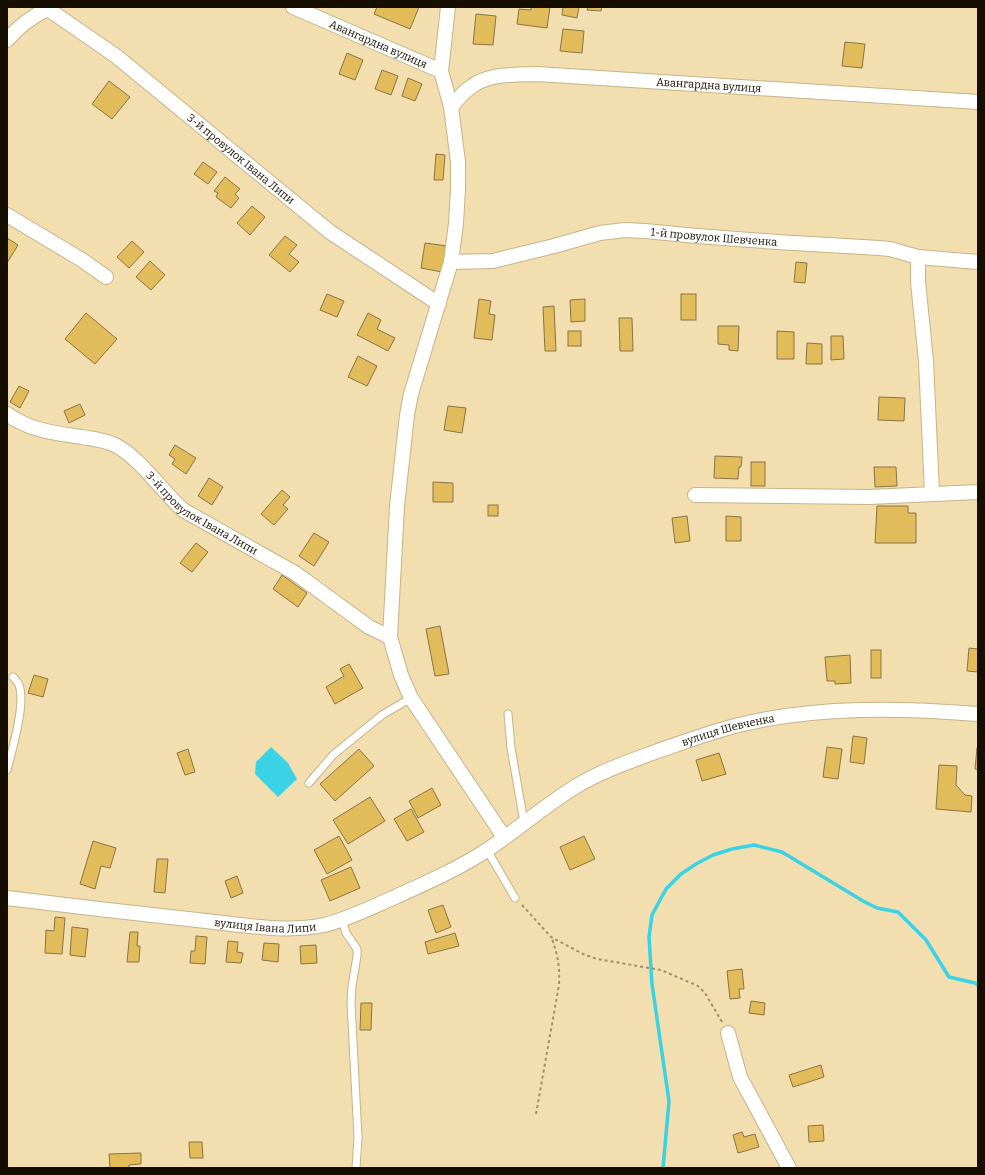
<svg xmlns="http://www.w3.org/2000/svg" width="985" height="1175" viewBox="0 0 985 1175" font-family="Bitter,serif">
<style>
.water{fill:#3bd2e5}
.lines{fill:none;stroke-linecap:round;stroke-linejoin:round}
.stream{stroke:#3bd2e5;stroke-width:3.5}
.building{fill:#e2bc5a;stroke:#877447}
.service-casing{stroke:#c7b485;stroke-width:9}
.minor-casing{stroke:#c7b485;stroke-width:16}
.path{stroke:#9f8f6c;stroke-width:2;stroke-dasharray:3 3;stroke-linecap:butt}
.service{stroke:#fff;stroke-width:7}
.minor{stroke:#fff;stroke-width:14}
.labels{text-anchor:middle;stroke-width:3;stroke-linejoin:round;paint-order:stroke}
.street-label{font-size:11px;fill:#160e01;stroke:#fff}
</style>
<rect width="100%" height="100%" fill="#f2deae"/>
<path class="water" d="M271 747 288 763 297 779 278 797 255 774 256 762Z"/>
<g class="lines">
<path class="stream" d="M663 1168 669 1101 652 984 649 937 652 915 666 889 681 874 696 864 713 855 732 849 754 845 782 852 863 901 877 908 898 912 926 940 949 977 975 983 978 985"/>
</g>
<g class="building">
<path d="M377 7H419L410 29 374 14Z"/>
<path d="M531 7H550L547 28 517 24 519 9 531 10Z"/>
<path d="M563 7H579L577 18 562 15Z"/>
<path d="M588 7H602L601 11 587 10Z"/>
<path d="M476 14 496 16 493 45 473 44Z"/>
<path d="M563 29 584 31 582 53 560 51Z"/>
<path d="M845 42 865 44 862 68 842 66Z"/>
<path d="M347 53 363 60 355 80 339 74Z"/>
<path d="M382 70 398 76 391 95 375 89Z"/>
<path d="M408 78 422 84 415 101 402 96Z"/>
<path d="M109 81 130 97 112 119 92 104Z"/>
<path d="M436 154 445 155 443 180H434Z"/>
<path d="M203 162 217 172 208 184 194 174Z"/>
<path d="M225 177 240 189 235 194 239 198 231 208 216 197 218 193 214 191Z"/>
<path d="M252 206 265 217 250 235 237 223Z"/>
<path d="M285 236 297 245 289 254 299 262 290 272 269 255Z"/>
<path d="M7 238 18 245 7 263Z"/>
<path d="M132 241 144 252 129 268 117 257Z"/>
<path d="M425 243 447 246 442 272 421 268Z"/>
<path d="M150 261 165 275 151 290 136 277Z"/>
<path d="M796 262 807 263 805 283 794 282Z"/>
<path d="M327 294 344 301 337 317 320 310Z"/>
<rect x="681" y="294" width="15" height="26"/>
<path d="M479 299 491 301 489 314 495 315 492 340 474 338Z"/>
<path d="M585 299V321L571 322 570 300Z"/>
<path d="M554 306 556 351H545L543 307Z"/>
<path d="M86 313 117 339 95 364 65 339Z"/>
<path d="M368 313 381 320 377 329 395 338 388 351 357 335Z"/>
<path d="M619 318H632L633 351H620Z"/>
<path d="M718 326H739L738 351 729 350V345L718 344Z"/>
<rect x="568" y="331" width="13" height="15"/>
<path d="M777 331 794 332V359H777Z"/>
<path d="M831 336H843L844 359 831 360Z"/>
<path d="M807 343 822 344V364H806Z"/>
<path d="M358 356 377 366 367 386 348 377Z"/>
<path d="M19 386 29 391 20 408 10 402Z"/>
<path d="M879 397 905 398 904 421 878 420Z"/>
<path d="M80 404 85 415 69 423 64 411Z"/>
<path d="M448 406 466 408 462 433 444 430Z"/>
<path d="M175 445 196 458 186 474 172 464 175 459 169 455Z"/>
<path d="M715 456 742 457 741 467H739L738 479 714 478Z"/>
<rect x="751" y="462" width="14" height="24"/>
<path d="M874 467H896L897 486 875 487Z"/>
<path d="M209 478 223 487 212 505 198 496Z"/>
<path d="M433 482 453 483V502H433Z"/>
<path d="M282 490 290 497 283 505 288 509 274 525 261 514Z"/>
<rect x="488" y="505" width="10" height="11"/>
<path d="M877 506H908V513H916V543H875Z"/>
<path d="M687 516 690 541 675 543 672 518Z"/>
<path d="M726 516 741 517V541H726Z"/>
<path d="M314 533 329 542 314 566 299 556Z"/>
<path d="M196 543 208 552 192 572 180 563Z"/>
<path d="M282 575 307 593 298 607 273 589Z"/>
<path d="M440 626 449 674 435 676 426 629Z"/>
<path d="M969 648 978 649V672L967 671Z"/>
<rect x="871" y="650" width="10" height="28"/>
<path d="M850 655 851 683 835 684V681H827L825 657Z"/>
<path d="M349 664 363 688 335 704 326 687 344 676 340 669Z"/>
<path d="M34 675 48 679 43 697 28 693Z"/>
<path d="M853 736 867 738 864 764 850 762Z"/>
<path d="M827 747 842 749 838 779 823 777Z"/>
<path d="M977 748H978V770L975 769Z"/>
<path d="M188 749 195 772 185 775 177 753Z"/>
<path d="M359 749 374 766 335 801 320 784Z"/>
<path d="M719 753 726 774 702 781 696 760Z"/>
<path d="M939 765 957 766 956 785 965 795 972 796 971 812 936 809Z"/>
<path d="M432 788 441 805 418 818 409 801Z"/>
<path d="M370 797 385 821 348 844 333 820Z"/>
<path d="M411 809 424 832 407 841 394 819Z"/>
<path d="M339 836 352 860 327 874 314 850Z"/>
<path d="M584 836 595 859 570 870 560 847Z"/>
<path d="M93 841 116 848 110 868 101 866 95 889 80 884Z"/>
<path d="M157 859H168L165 893 154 892Z"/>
<path d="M351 867 360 888 330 901 321 880Z"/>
<path d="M237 876 243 893 231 898 225 881Z"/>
<path d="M443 905 451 927 436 933 428 910Z"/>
<path d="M55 917 65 918 62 954 45 953 46 930 54 931Z"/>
<path d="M72 927 88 929 85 957 70 955Z"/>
<path d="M130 932H138L137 946H140L139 962H127Z"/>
<path d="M455 933 459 946 428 954 425 942Z"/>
<path d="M196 936 207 937 205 964 190 963 191 951H195Z"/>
<path d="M228 941 238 942 237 952 243 953 241 963 226 962Z"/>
<path d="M264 943 279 944 278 962 262 960Z"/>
<path d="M316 945 317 963 301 964 300 946Z"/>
<path d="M742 969 744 989H739L740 998 730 999 727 971Z"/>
<path d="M751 1001 765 1003 764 1015 749 1013Z"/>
<path d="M361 1003H372L371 1030H360Z"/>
<path d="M821 1065 824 1077 793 1087 789 1075Z"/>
<path d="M823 1125 824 1141 809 1142 808 1126Z"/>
<path d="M742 1132 744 1137 755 1134 759 1147 738 1153 733 1135Z"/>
<path d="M189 1142H202L203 1158H190Z"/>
<path d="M141 1153V1164L129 1165V1168H110L109 1154Z"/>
</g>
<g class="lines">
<defs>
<g id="service">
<path d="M508 714 511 748 524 822"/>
<path d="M7 770C12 750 26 704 19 685 18 682 15 679 13 677"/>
<path d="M309 783 333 755 382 715 411 698"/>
<path d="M487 850 515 898"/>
<path d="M342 920 346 933 357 949V956L352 986 351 1003 358 1137 356 1168"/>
</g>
<g id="minor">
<path id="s1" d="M45 7 116 56 330 232 439 304"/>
<path id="s2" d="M293 7 441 71"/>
<path d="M448 7 441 71 451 107 458 162V189L456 223 451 262 411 394 407 415 397 506 390 637 401 675 411 698 504 837"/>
<path d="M7 40C19 26 31 17 47 9"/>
<path id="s3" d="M451 107C457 100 463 92 471 87 488 73 516 75 537 74L978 102"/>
<path d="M7 215 82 260 106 277"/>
<path d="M918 257V282L926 361 932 493"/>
<path id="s4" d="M451 262 493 261 554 246 600 233 625 230 645 231 697 236 777 242 879 248 890 249 918 257 978 262"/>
<path id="s5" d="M7 414C31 431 54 433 82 437 93 439 105 440 115 445 139 457 162 491 183 510L295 573 369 627 390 637"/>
<path d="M695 495 869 497 978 492"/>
<path id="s6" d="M7 898C73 906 140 914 206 921 244 925 286 933 324 925 349 919 372 907 395 897 426 883 458 869 487 850 517 830 544 806 575 787 599 772 628 762 655 752 684 742 713 731 743 724 819 706 901 708 978 714"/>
<path d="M728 1033 740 1077 789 1168"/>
</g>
</defs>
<use href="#service" class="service-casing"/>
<use href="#minor" class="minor-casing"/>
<g class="path">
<path d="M522 905 551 937 583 954 597 959 661 970 698 986 705 993 722 1022"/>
<path d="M536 1114 559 985C560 967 558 956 552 939"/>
</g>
<use href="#service" class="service"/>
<use href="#minor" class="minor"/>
</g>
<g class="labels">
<g class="street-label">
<text dy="4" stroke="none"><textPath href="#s2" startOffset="93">Авангардна вулиця</textPath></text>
<text dy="4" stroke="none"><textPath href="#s3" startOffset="269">Авангардна вулиця</textPath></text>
<text dy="4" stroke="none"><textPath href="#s1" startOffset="248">3-й провулок Івана Липи</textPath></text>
<text dy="4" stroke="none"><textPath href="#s4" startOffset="267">1-й провулок Шевченка</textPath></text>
<text dy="4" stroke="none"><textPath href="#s5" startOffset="225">3-й провулок Івана Липи</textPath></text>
<text dy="4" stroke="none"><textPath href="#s6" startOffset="771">вулиця Шевченка</textPath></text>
<text dy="4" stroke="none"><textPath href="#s6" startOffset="260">вулиця Івана Липи</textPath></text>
</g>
</g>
<rect width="985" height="1175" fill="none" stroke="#160e01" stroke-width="16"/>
</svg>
